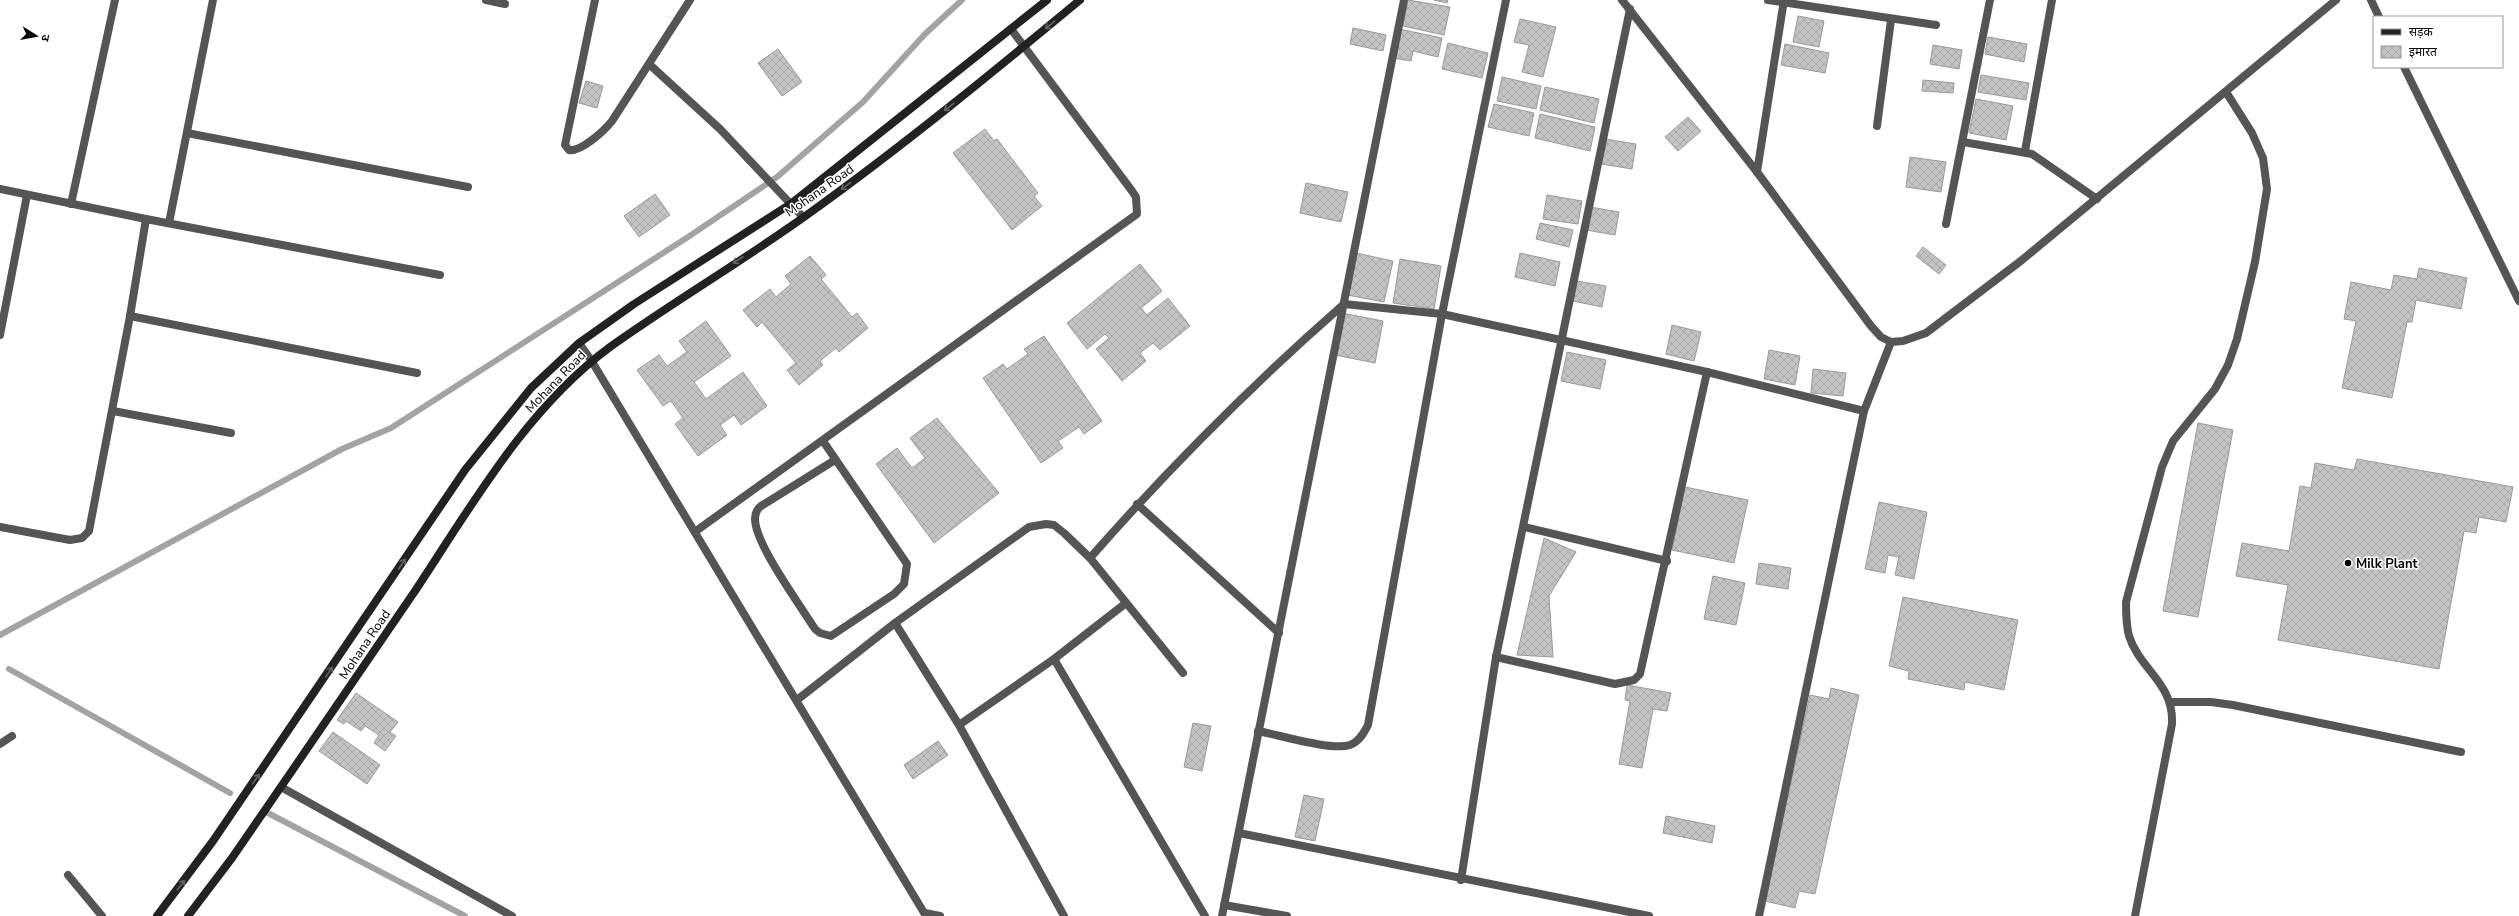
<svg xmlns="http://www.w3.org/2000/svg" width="2519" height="916" viewBox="0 0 2519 916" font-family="'Nunito Sans','Noto Sans Devanagari',sans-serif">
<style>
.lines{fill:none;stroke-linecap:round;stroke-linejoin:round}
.stream{stroke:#a3a3a3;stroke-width:6}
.building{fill:url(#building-cross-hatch);stroke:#999}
.lane{stroke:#555;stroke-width:8}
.street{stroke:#555;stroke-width:8}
.secondary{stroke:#222;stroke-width:8}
.oneway{stroke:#646464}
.poi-dot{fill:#000;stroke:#fff;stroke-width:1.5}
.labels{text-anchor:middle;stroke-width:3;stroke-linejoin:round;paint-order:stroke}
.street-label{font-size:13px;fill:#000;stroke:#fff}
.poi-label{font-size:13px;font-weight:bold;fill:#000;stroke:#fff;text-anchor:start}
</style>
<defs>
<pattern id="building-cross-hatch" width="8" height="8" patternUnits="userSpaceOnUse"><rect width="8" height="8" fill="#c4c4c4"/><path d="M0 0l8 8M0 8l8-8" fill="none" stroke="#a7a7a7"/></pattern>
</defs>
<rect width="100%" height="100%" fill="#fff"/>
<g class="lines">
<g class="stream">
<path d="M0 635 342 449 391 428 688 237 777 177 863 102 925 34 962 0"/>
<path d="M9 669 230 793"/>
<path d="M266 812 465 916"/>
</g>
</g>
<g class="building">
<path d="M1408 0 1450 7 1444 35 1403 26Z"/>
<path d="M1434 0H1448L1447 3Z"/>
<path d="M1798 16 1824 21 1819 47 1793 42Z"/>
<path d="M1520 19 1556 27 1543 77 1522 72 1529 45 1514 42Z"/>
<path d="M1353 28 1386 35 1383 51 1350 44Z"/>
<path d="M1399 29 1442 38 1438 57 1413 51 1411 61 1393 58Z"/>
<path d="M1988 37 2027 44 2024 62 1985 54Z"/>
<path d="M1448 43 1488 53 1482 78 1442 69Z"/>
<path d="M1785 44 1829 53 1825 73 1781 65Z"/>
<path d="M1933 45 1962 50 1959 69 1930 64Z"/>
<path d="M778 49 802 82 782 96 758 63Z"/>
<path d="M1981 75 2029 83 2026 100 1978 92Z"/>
<path d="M1502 77 1541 86 1536 109 1497 101Z"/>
<path d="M1923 80 1954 83 1953 93 1922 91Z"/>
<path d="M586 81 603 86 597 108 579 103Z"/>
<path d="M1545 87 1599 99 1594 123 1540 110Z"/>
<path d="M1976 99 2013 106 2006 140 1969 133Z"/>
<path d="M1494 104 1534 113 1529 136 1488 127Z"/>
<path d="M1540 114 1595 127 1590 151 1535 138Z"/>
<path d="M1688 117 1701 131 1678 151 1665 137Z"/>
<path d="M985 129 994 141 997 139 1038 193 1034 196 1042 206 1012 230 953 153Z"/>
<path d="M1605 139 1636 144 1632 169 1601 164Z"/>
<path d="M1910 157 1946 162 1941 192 1906 187Z"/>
<path d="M1306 183 1348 192 1341 222 1300 213Z"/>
<path d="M655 194 670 215 639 237 624 216Z"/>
<path d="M1547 195 1582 201 1578 224 1543 219Z"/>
<path d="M1590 207 1619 212 1615 235 1586 230Z"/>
<path d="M1540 223 1573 230 1569 247 1536 239Z"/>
<path d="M1923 247 1946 265 1939 274 1916 256Z"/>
<path d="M1356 253 1393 261 1384 302 1347 295Z"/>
<path d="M1520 253 1560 262 1555 286 1515 277Z"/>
<path d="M810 256 826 275 821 279 852 317 857 313 868 328 839 352 836 348 820 361 823 365 799 385 787 370 796 363 762 322 757 327 743 310 770 289 776 297 791 284 785 276Z"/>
<path d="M1400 259 1441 266 1434 309 1393 303Z"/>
<path d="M1140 264 1162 291 1141 308 1147 315 1168 298 1190 326 1160 350 1153 343 1140 353 1146 361 1122 381 1096 349 1109 338 1105 334 1087 349 1067 323Z"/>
<path d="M2419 268 2467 278 2461 309 2416 300 2412 322H2407L2392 398 2342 388 2356 321 2344 319 2351 282 2391 290 2394 275 2417 279Z"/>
<path d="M1577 281 1606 286 1602 307 1573 301Z"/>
<path d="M1342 313 1383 321 1375 363 1335 355Z"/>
<path d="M706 321 731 356 694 382 706 399 743 372 767 406 741 425 734 415 720 425 727 435 698 456 675 424 683 418 671 401 663 406 637 370 659 355 667 366 687 352 679 341Z"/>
<path d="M1672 325 1701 332 1694 361 1666 354Z"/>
<path d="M1044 336 1102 421 1084 434 1079 427 1058 441 1063 448 1041 463 983 378 1003 364 1007 369 1028 354 1024 349Z"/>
<path d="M1769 350 1800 356 1795 385 1764 379Z"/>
<path d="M1567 352 1606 360 1600 389 1561 381Z"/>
<path d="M1813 369 1846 373 1843 396 1811 393Z"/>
<path d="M937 418 999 493 934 543 876 464 897 448 912 468 925 458 910 438Z"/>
<path d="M2198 423 2233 430 2198 617 2163 611Z"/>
<path d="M2357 459 2513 487 2506 522 2479 517 2476 533 2464 531 2439 669 2278 640 2288 585 2236 576 2242 543 2289 551 2300 486 2311 488 2315 463 2354 470Z"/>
<path d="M1685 487 1748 500 1734 563 1672 550Z"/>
<path d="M1879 502 1927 512 1914 579 1895 575 1899 557 1888 555 1885 573 1865 569Z"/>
<path d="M1544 538 1576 552 1549 596 1553 657 1517 655Z"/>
<path d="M1759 563 1791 568 1788 589 1756 584Z"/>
<path d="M1713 576 1745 583 1736 625 1704 619Z"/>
<path d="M1903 597 2018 620 2004 690 1965 682 1964 690 1908 679 1909 671 1889 666Z"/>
<path d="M1627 685 1671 693 1667 711 1653 709 1642 768 1619 764 1630 701 1625 700Z"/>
<path d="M1831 688 1859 695 1815 894 1799 891 1795 908 1765 901 1810 695 1829 699Z"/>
<path d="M356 693 398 722 390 732 396 736 385 751 374 743 379 735 365 726 361 731 346 721 344 724 337 720Z"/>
<path d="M1193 723 1211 726 1202 771 1184 767Z"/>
<path d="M333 732 380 765 367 784 319 751Z"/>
<path d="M938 741 948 755 913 779 904 765Z"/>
<path d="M1304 795 1324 799 1315 841 1295 837Z"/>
<path d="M1666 816 1715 826 1712 843 1663 833Z"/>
</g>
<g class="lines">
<g class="lane">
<path d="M113 411 231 433"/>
<path d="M2170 702H2211L2233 705 2461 752"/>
<path d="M0 744 12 736"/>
<path d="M68 875 102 916"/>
<path d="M2135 916 2172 724C2174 683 2140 670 2129 636 2126 625 2126 614 2126 602L2162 467 2173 441 2215 389 2228 365 2237 339 2255 262 2267 189 2263 158 2252 133 2226 92"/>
</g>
<g class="street">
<path d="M486 0 505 4"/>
<path d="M595 0 565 145 569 150C581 152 604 131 612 121L690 0"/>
<path d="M1622 0 1757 172 1871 326 1881 337 1891 342 1903 341 1926 333 2022 260 2336 0"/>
<path d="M1768 0 1936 25"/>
<path d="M2371 0 2379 17"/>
<path d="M649 64 720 129 803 217"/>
<path d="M2404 67 2519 301"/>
<path d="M1877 126 1891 20"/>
<path d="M187 133 468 187"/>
<path d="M1963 142 2032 154 2097 199"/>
<path d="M2025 151 2052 0"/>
<path d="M1757 172 1784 0"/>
<path d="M0 189 146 219 440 275"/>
<path d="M71 204 115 0"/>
<path d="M169 223 213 0"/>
<path d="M1946 224 1990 0"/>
<path d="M130 316 417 373"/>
<path d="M0 335 27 195"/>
<path d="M579 343 591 360 926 916"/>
<path d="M823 441 907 564 904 584 894 594 831 636 820 633 815 629C800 605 755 544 755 519 755 513 757 509 761 506L835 460"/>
<path d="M1137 504 1279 633"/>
<path d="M0 527 70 540 82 538 89 531 130 316 146 219"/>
<path d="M1524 527 1667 561"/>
<path d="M696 531 1137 214 1136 197 1132 191 1011 29"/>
<path d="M1090 558C1169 468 1254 383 1344 304L1442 314 1707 372 1864 411"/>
<path d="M895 623 959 725 1064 916"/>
<path d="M1496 657 1615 684 1634 680 1640 674 1707 372"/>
<path d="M1054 659 1205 916"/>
<path d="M797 700 895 623 1029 527 1046 524 1054 525 1064 533 1090 558 1183 673"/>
<path d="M959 725 1054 659 1126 603"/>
<path d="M1258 731C1279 735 1332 751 1350 745 1359 742 1364 733 1368 725L1442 314 1506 0"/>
<path d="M281 787 512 916"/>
<path d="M1239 833 1649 916"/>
<path d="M1461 880 1496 657 1630 9"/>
<path d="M1224 905 1287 916"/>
<path d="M925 913 940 916"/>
<path d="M1222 916 1404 0"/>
<path d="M1759 916 1864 411 1891 342"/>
</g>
<g class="secondary">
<path d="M157 916 213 841 465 470 531 388 579 343 634 304 792 203 1047 0"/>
<path d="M188 916 232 858C293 769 355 680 415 591 472 505 526 409 610 347 676 300 746 259 811 212 904 145 992 73 1080 0"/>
</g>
</g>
<defs><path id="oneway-shaft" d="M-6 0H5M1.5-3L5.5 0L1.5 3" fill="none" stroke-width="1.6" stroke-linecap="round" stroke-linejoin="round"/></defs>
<g class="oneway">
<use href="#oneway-shaft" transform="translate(1050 25) rotate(140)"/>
<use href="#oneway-shaft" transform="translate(949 107) rotate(142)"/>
<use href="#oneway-shaft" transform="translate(846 186) rotate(144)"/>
<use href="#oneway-shaft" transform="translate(738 260) rotate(147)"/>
<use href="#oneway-shaft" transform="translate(402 564) rotate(-56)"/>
<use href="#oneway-shaft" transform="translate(329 672) rotate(-56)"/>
<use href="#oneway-shaft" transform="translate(256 779) rotate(-55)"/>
<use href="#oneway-shaft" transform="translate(181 885) rotate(-53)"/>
</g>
<circle class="poi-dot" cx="2348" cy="563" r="4"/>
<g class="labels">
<g class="street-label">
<text transform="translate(819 190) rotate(-35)" y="5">Mohana Road</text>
<text transform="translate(555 381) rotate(-46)" y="5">Mohana Road</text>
<text transform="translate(364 644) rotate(-56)" y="5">Mohana Road</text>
</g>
<g class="poi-label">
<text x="2356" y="568">Milk Plant</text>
</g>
</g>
<rect x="2373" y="16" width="130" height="52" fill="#ffffff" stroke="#999999"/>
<rect x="2381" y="29" width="20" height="6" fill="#222222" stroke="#999999"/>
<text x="2409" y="36" font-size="12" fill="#000000">सड़क</text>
<rect x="2381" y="46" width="20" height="12" fill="url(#building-cross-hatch)" stroke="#999999"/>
<text x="2409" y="56" font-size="12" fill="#000000">इमारत</text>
<g transform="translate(36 36) rotate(101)" stroke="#ffffff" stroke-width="3" paint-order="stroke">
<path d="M0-3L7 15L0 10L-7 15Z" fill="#000000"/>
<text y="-6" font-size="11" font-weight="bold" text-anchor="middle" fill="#000000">उ</text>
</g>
</svg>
